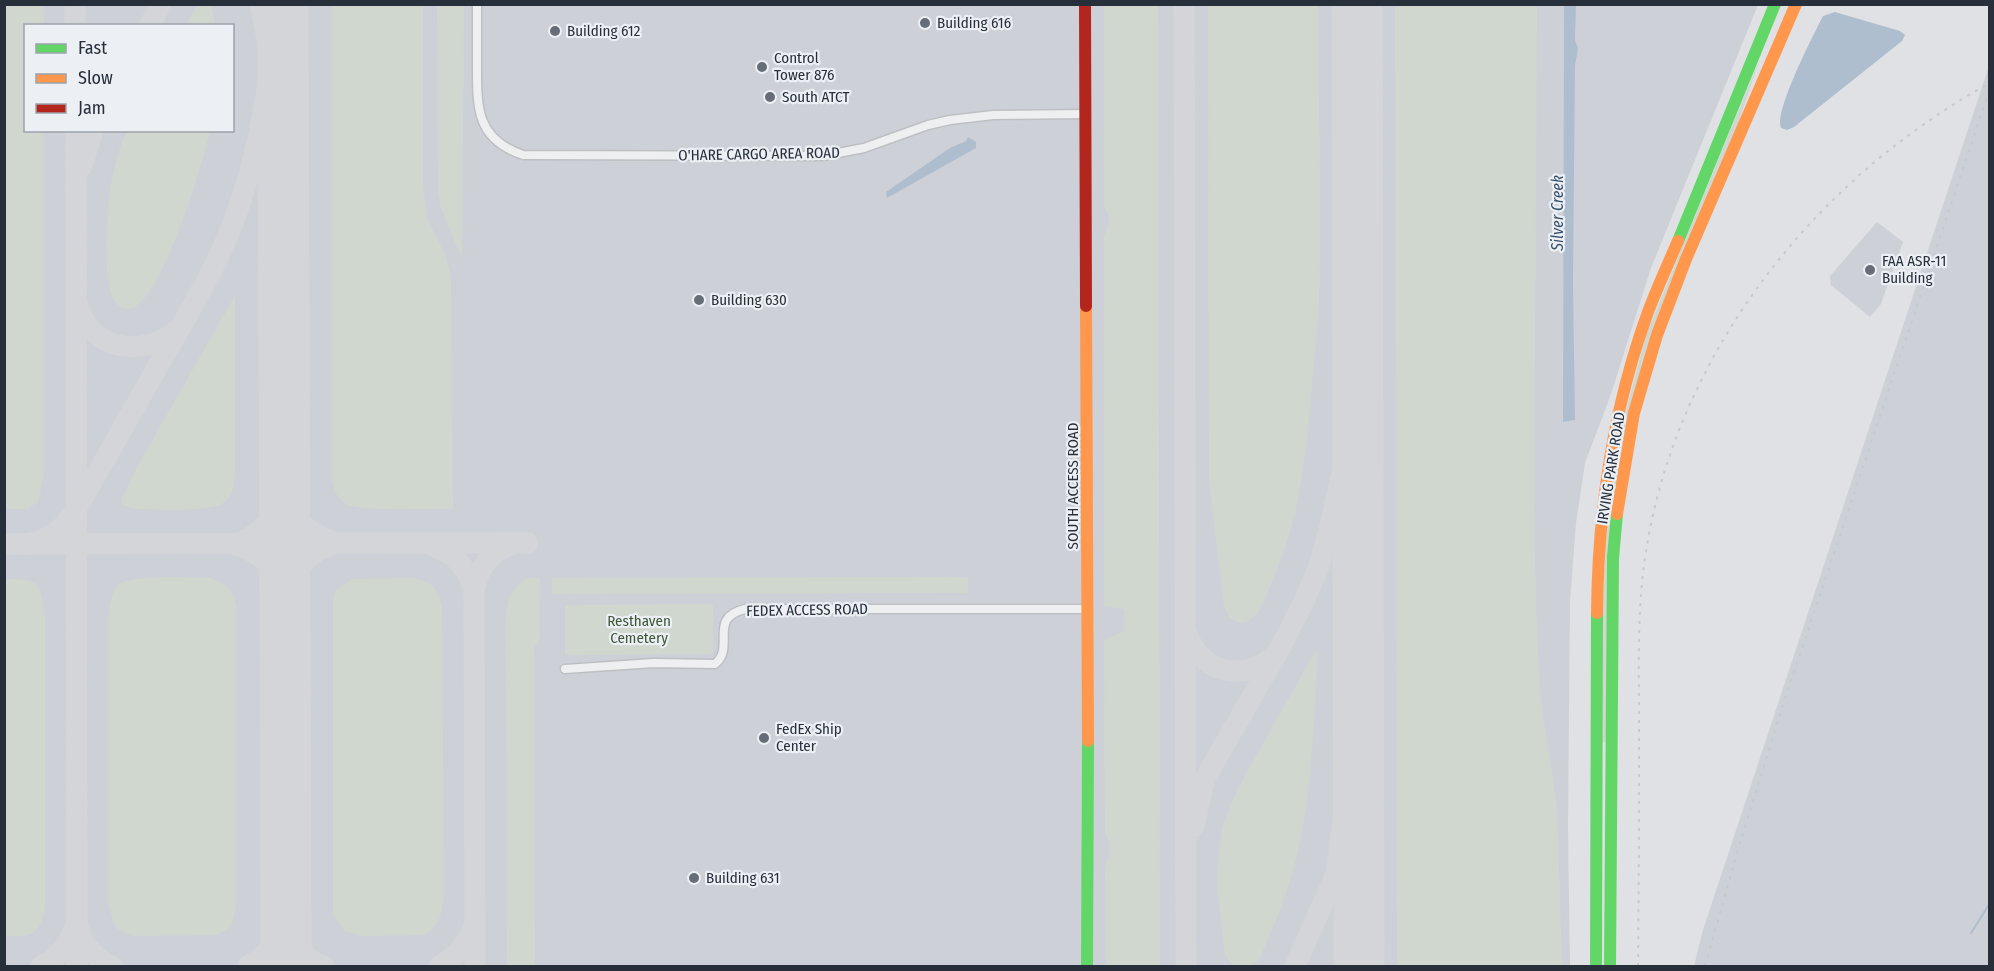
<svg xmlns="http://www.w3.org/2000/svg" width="1994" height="971" viewBox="0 0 1994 971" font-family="'Fira Sans Condensed',sans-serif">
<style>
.built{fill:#cdd1d7;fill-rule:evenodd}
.green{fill:#d0d7cf}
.water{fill:#afbece}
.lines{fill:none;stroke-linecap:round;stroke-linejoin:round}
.stream{stroke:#afbece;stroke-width:2}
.taxiway{stroke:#d3d5d8;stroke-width:21}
.runway{stroke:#d3d5d8;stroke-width:51}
.street-casing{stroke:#bdbfc2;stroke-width:11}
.street{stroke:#eeeff0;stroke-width:8}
.fast{stroke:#63d668;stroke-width:12}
.slow{stroke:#ff974d;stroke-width:12}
.jam{stroke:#b3261e;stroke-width:12}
.rail{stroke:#c7c9cb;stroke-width:2;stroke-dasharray:3 6;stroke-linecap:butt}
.poi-dot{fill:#676d76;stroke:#eceff4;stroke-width:2}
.labels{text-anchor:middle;stroke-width:4.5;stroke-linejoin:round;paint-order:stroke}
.poi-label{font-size:15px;fill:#272f3b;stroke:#eceff4;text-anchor:start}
.street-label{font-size:15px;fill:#272f3b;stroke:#eceff4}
.park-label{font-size:15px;fill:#3d5636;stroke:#eceff4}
.water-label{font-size:16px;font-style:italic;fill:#344f6c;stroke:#eceff4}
</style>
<rect width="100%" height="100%" fill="#dfe1e4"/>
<g class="built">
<path d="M5 5H1758L1651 268 1610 397 1585 463 1576 523 1570 602 1568 829 1570 966H5ZM26 26H232V130H26Z"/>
<path d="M1989 66V966H1694L1703 930Z"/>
<path d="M1877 222 1903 242 1881 304 1870 317 1831 285 1830 276Z"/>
</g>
<g class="green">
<path d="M4 5H44V25L26 26V130L44 131V475L38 502 27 509H4Z"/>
<path d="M197 5H211L215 25H186Z"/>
<path d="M332 5H423V185L427 218 446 257 451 278 453 509C433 508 359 512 346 504 337 499 335 491 332 481Z"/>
<path d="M437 5H464L462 259 441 208 438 192Z"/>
<path d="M1104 5H1158L1160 966H1106L1105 866C1111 854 1112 846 1105 834L1104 640 1124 631V609L1104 606V236C1110 225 1111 217 1104 207Z"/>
<path d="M1208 5H1318C1318 103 1322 201 1319 299 1318 326 1315 354 1312 381 1307 447 1301 514 1274 576 1268 590 1259 627 1238 622 1230 620 1227 614 1224 606L1209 481Z"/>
<path d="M1395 5H1537L1534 509 1536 609 1540 695 1557 808 1562 966H1397Z"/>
<path d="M1759 61 1734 136 1629 415 1607 742H1602L1603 588 1609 504 1621 430 1646 335Z"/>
<path d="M127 131H210C202 166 163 297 131 309 126 309 122 308 118 305 100 290 107 202 112 179 115 163 120 145 127 131Z"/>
<path d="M235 296V474C234 485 233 497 223 503 209 513 153 509 134 509L122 504V498L138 465Z"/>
<path d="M968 577V593L552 594V578Z"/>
<path d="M209 578C225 582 233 589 236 606V908L231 926 218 935 132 936 118 929 113 921 108 902V617C110 608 111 594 117 586 128 574 191 578 209 578Z"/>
<path d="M414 578C434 583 435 586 442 605L444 895C442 912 440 927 424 935L363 936 345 931 333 914V601L336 590 352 579Z"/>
<path d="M529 578H540L539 644 534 645 535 966H507L506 613C510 596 513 585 529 578Z"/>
<path d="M4 579C41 579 40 582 45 617V907C40 936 32 937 5 936Z"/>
<path d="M713 604V654L565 655V605Z"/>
<path d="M1315 652H1318C1313 731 1312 812 1288 887 1280 912 1269 936 1259 960L1251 966C1237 967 1231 967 1225 954L1217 886 1219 850 1222 828 1238 788Z"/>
</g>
<g class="water">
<path d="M1576 4 1575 40 1578 48 1575 66 1573 283 1575 420 1563 422 1564 5Z"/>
<path d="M1835 12 1900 31 1905 35 1902 41 1794 127 1787 130 1781 128C1774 111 1813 36 1823 16Z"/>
<path d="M968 137 976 142V148L887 198 886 192 950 148 966 141Z"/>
</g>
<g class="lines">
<path class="stream" d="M1971 933 1990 903"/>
<g class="taxiway">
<path d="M75 4V26"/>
<path d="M260 4 267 39"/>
<path d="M1184 4 1186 966"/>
<path d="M149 26 161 4"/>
<path d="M275 91 279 116 283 213"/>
<path d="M76 130 77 966"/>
<path d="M82 166 93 130"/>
<path d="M77 303C90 350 140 359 176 331"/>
<path d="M285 493C297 521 302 529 331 541"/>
<path d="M241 542C266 530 273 518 285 493"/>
<path d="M4 544 528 543"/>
<path d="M26 544C44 541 59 533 70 518 101 469 128 418 157 368 185 319 215 271 235 218 260 149 271 78 277 4"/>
<path d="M236 545C266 555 273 567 286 595"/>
<path d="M431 545C454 553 470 569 474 593"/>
<path d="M286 595C295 571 306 553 331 545"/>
<path d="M1187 634C1202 674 1243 683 1275 655"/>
<path d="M1194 826 1205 778 1279 650 1303 603 1318 569 1330 526 1345 459 1358 286"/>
<path d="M79 929C85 947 95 958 112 966"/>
<path d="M41 966C59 959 69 943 76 925"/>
<path d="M248 966C265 956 275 945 286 929 296 944 305 961 324 966"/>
<path d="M439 966C456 957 468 944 474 925"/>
<path d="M475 966 474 593C477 570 490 551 514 544"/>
<path d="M1295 966 1336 874 1353 743 1358 648"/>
</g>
<g class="runway">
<path d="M283 4 286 966"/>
<path d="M1357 4 1359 966"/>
</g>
<defs>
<g id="street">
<path d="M477 4C477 25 477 45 477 65 477 108 476 139 523 155L823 156 864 148 928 125 950 120 993 115 1086 114"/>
<path d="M565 669 654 663 715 664C736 647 707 618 745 609H1088"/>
</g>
</defs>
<use href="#street" class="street-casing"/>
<use href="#street" class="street"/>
<g class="fast">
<path d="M1678 241 1775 4"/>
<path d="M1087 966 1088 741"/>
<path d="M1596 966 1597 613"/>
<path d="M1610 966 1613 557 1617 514"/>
</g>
<g class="slow">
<path d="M1086 306 1088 741"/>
<path d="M1617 514 1634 413 1657 335 1686 259 1796 4"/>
<path d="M1597 613C1598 511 1613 408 1648 312 1657 288 1668 264 1678 241"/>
</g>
<path class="jam" d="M1085 4 1086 306"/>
<g class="rail">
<path d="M1638 966C1639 885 1639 803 1639 721 1639 667 1637 612 1645 558 1674 357 1813 180 1990 83"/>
<path d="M1705 966 1740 843 1785 699 1990 88"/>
</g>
</g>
<g class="poi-dot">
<circle cx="925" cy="23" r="6"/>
<circle cx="555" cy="31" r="6"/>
<circle cx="762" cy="67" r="6"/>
<circle cx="770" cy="97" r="6"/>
<circle cx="1870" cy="270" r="6"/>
<circle cx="699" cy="300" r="6"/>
<circle cx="764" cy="738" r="6"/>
<circle cx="694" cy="878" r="6"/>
</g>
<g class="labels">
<g class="poi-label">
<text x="937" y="28">Building 616</text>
<text x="567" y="36">Building 612</text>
<text x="774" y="63">Control<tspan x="774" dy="17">Tower 876</tspan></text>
<text x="782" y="102">South ATCT</text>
<text x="1882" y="266">FAA ASR-11<tspan x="1882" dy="17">Building</tspan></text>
<text x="711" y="305">Building 630</text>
<text x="776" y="734">FedEx Ship<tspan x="776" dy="17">Center</tspan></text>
<text x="706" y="883">Building 631</text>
</g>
<g class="street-label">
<text transform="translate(759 154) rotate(-1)" y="5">O'HARE CARGO AREA ROAD</text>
<text transform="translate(1611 468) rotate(-81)" y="5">IRVING PARK ROAD</text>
<text transform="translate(1073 486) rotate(-90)" y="5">SOUTH ACCESS ROAD</text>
<text transform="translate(807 610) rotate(-1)" y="5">FEDEX ACCESS ROAD</text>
</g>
<g class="park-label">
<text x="639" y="626">Resthaven<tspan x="639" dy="17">Cemetery</tspan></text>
</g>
<g class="water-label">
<text transform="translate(1557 213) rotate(-90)" y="6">Silver Creek</text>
</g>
</g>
<rect width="1994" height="971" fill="none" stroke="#272f3b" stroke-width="12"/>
<rect x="24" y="24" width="210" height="108" fill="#eceff4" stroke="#9da2aa" stroke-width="1.5"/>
<rect x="36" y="44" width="30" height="9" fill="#63d668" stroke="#9da2aa" stroke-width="1.5"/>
<text x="78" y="54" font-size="18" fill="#272f3b">Fast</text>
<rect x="36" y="74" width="30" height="9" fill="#ff974d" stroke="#9da2aa" stroke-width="1.5"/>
<text x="78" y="84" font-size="18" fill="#272f3b">Slow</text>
<rect x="36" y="104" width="30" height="9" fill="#b3261e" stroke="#9da2aa" stroke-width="1.5"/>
<text x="78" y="114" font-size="18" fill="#272f3b">Jam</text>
</svg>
